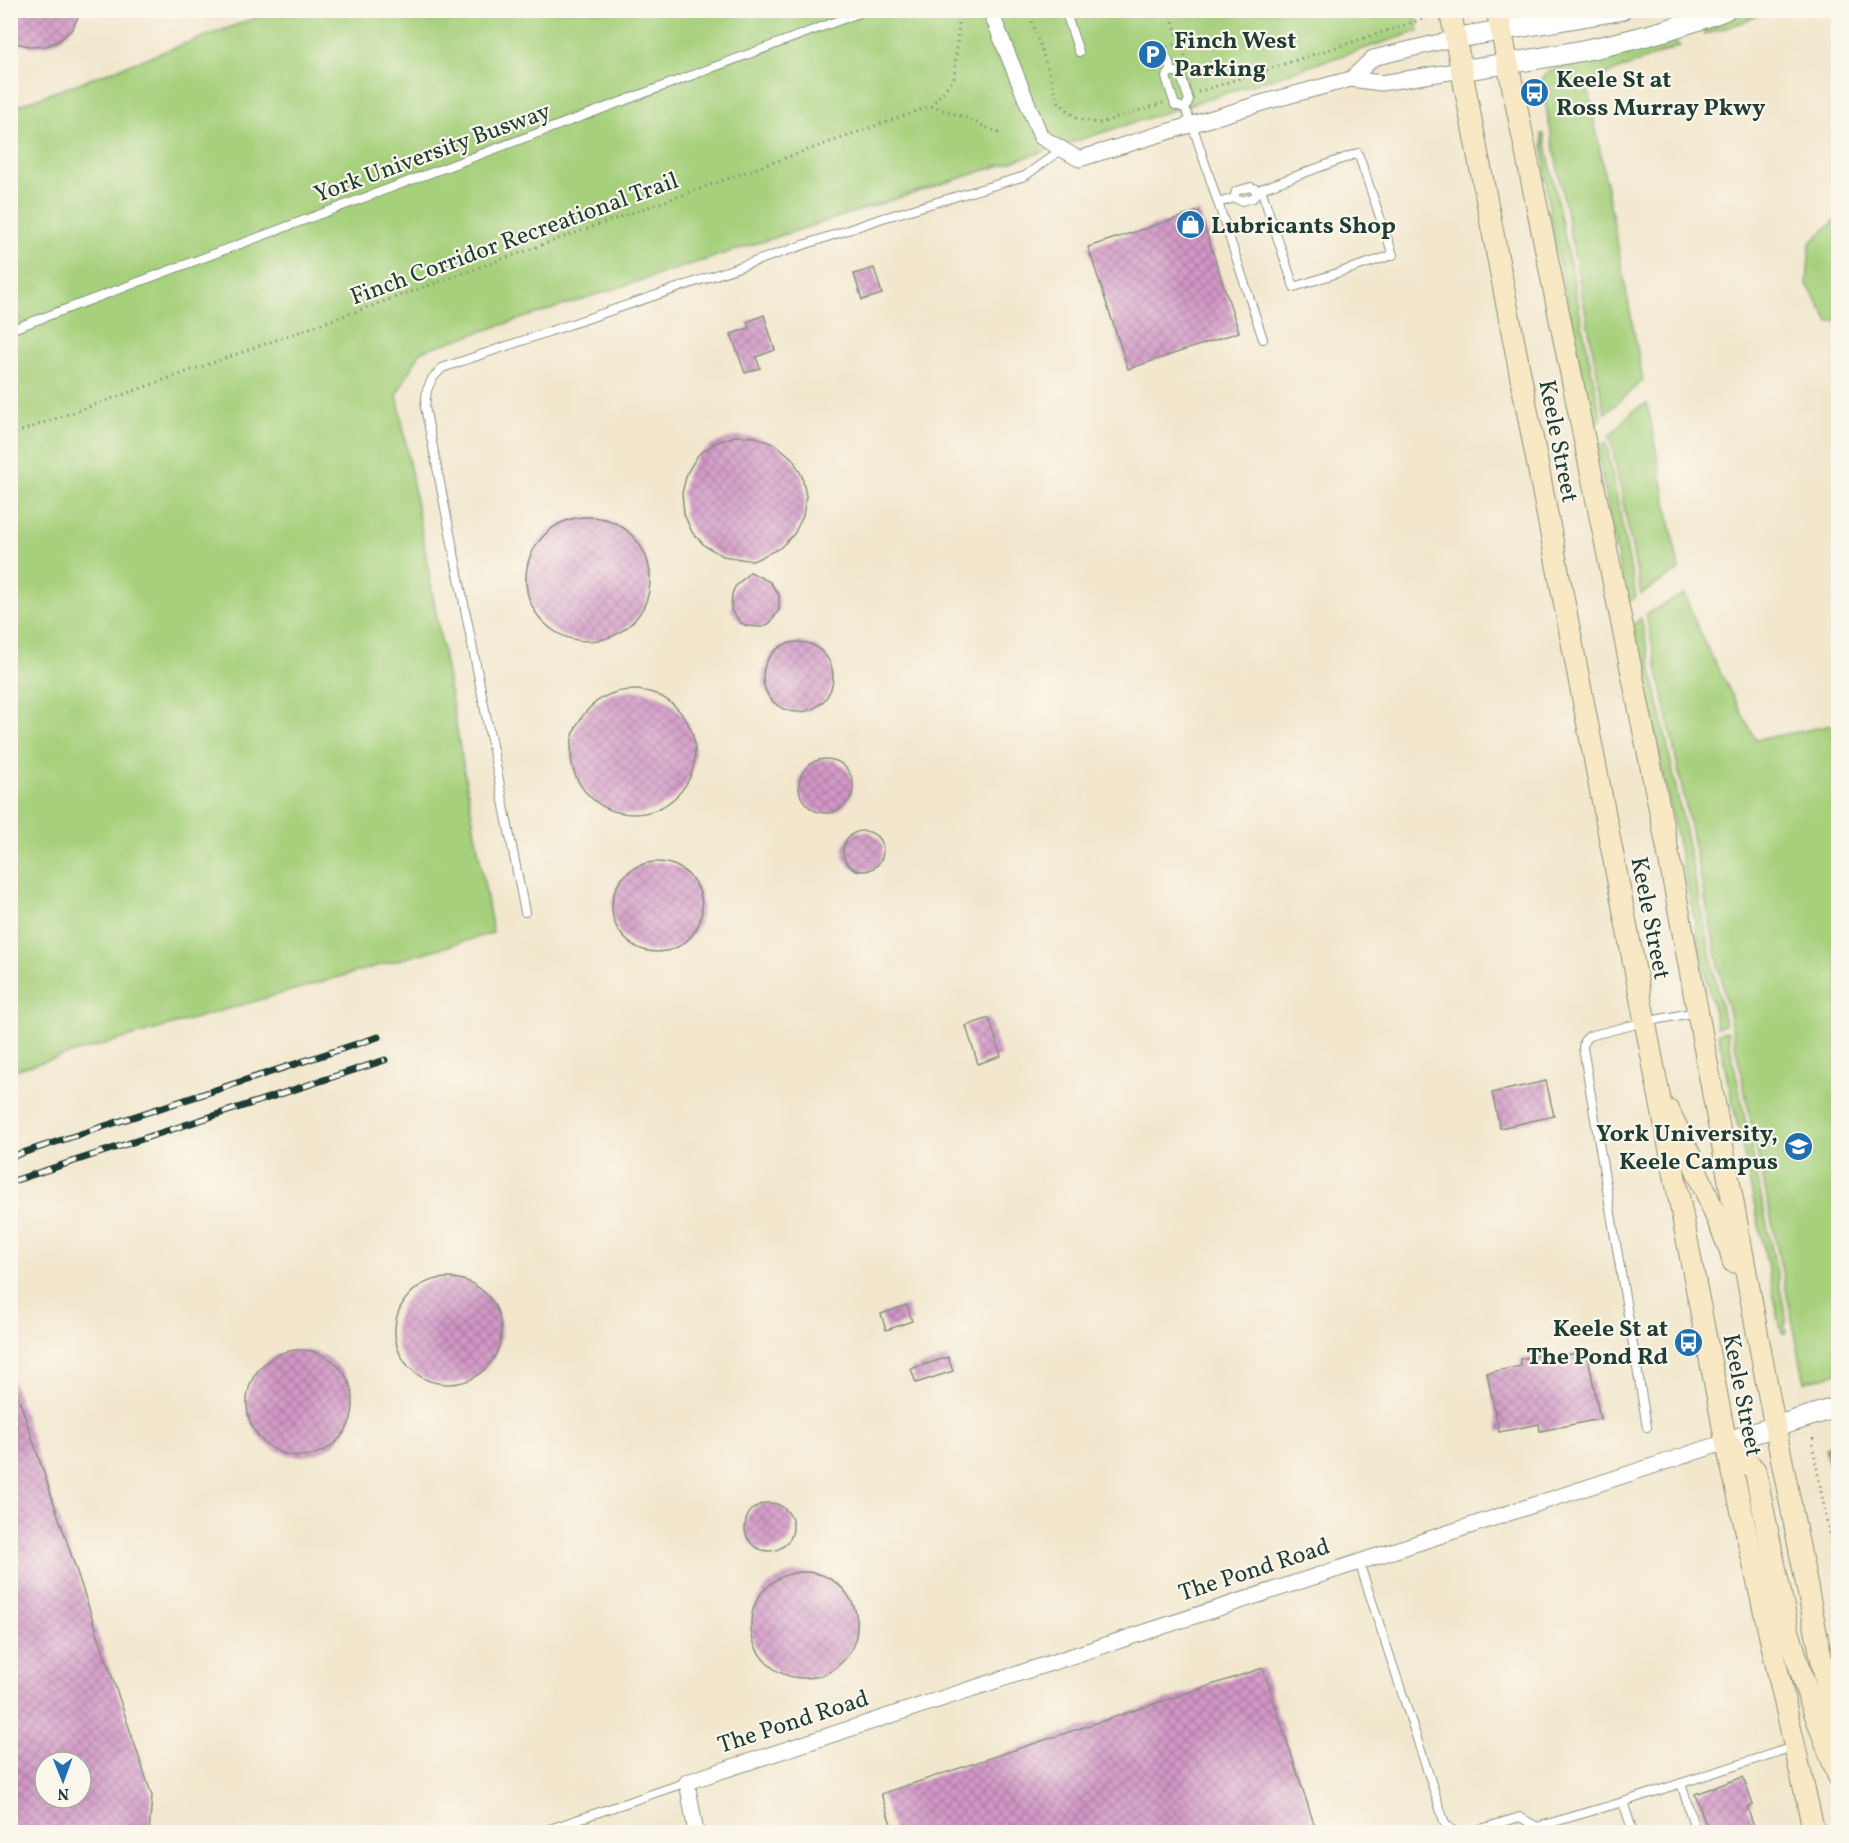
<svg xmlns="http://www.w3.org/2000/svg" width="1849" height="1843" viewBox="0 0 1849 1843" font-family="Vollkorn,serif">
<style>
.green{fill:#a6d07c;stroke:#628658;stroke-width:1.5}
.forest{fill:url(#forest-firs);stroke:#527850;stroke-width:1.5}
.building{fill:url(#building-cross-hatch);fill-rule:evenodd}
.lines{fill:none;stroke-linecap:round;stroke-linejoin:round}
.service-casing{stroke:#889280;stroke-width:10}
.minor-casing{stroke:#889280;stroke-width:17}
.tertiary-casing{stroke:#889280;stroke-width:22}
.secondary-casing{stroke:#889280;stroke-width:23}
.path{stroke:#889280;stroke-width:3;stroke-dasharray:1.5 4.5;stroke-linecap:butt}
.service{stroke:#fff;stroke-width:8}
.minor{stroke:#fff;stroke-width:15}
.tertiary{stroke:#fff;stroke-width:20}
.secondary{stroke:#f8e8c3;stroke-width:21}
.rail-casing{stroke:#1f3d34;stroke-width:7}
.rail{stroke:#fbf7ec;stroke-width:4.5;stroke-dasharray:14;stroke-linecap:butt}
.labels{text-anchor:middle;stroke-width:4.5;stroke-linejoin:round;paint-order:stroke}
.poi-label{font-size:24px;font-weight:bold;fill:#1f3d34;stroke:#fbf7ec;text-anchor:start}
.street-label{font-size:24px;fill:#1f3d34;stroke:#fbf7ec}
</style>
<defs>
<pattern id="forest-firs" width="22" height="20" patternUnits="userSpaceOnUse" patternTransform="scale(1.5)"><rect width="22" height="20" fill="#84b26c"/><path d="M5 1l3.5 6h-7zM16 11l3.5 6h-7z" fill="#6b925a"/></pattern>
<pattern id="building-cross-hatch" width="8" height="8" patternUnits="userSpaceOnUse" patternTransform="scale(1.5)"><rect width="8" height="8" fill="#d297c6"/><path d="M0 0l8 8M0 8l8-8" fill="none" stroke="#aa7ca2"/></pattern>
</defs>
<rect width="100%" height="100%" fill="#fbf7ec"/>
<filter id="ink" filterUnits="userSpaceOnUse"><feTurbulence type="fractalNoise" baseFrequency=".0167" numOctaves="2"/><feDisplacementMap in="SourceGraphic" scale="12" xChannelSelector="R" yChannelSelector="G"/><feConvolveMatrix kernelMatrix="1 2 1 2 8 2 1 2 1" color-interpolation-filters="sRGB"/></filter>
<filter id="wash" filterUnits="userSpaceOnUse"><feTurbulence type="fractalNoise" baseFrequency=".008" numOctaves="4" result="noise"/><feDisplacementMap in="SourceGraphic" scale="24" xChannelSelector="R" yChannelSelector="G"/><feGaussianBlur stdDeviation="1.35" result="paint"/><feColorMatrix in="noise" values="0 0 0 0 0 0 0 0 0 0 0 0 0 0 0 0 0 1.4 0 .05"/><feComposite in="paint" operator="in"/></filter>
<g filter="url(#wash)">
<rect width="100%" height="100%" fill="#f2e7cd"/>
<g class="green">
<path d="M274 11H1415L1419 31 421 351 397 394 493 933 11 1071V108Z"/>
<path d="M1745 11H1765L1746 21 1704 35 1705 28Z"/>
<path d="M1674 41 1680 46 1587 82 1643 380 1605 414 1541 81 1547 72 1563 67 1566 64Z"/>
<path d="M1542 134H1544L1601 418 1592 427 1549 211Z"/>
<path d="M1838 218V320L1829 322 1807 284 1810 243Z"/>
<path d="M1647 403 1679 570 1641 594 1610 436 1633 411Z"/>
<path d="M1606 442 1636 597 1626 603 1597 449Z"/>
<path d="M1684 594 1705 644 1756 740 1838 724V1373L1805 1382 1646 614Z"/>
<path d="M1641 618 1725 1025 1717 1027 1632 626Z"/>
<path d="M1727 1031 1787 1322H1785L1786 1334H1782L1718 1033Z"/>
</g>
<path class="forest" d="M1838 1444V1509L1825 1448Z"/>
<g id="blocks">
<g class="building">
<path d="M10 10H82L72 29 60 40 46 46 31 47 17 43 10 38Z"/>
<path d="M1199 211 1239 332 1128 369 1088 247Z"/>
<path d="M874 268 882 294 862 300 854 274Z"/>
<path d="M764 315 775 350 756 357 760 368 745 373 731 334 749 328 747 322Z"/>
<path d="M735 436 756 437 776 445 792 458 802 476 806 496 803 516 794 534 780 548 753 561 723 556 705 546 692 532 684 514 682 493 687 473 698 455 715 443Z"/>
<circle cx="588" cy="579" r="62"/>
<path d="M750 572 770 582 779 595V610L770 623 763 627 747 626 740 622 731 610 732 594 735 587Z"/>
<circle cx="798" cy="677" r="35"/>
<circle cx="633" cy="752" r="62"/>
<circle cx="826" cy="786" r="27"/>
<circle cx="863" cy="851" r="20"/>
<circle cx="657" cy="907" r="45"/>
<path d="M989 1018 1001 1056 978 1064 966 1026Z"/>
<path d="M1546 1081 1554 1116 1500 1128 1492 1093Z"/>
<circle cx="448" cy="1331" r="53"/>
<path d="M907 1305 912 1321 886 1330 881 1314Z"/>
<circle cx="300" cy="1403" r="53"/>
<path d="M1587 1351 1600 1419 1540 1431 1539 1424 1499 1432 1487 1373 1521 1366 1520 1359 1545 1354 1546 1359Z"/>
<path d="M948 1357 953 1371 916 1383 911 1369Z"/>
<path d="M10 1381H13L152 1796 149 1833H10ZM45 1762H81V1798H45Z"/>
<circle cx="769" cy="1527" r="24"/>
<circle cx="804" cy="1625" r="53"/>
<path d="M1263 1668 1317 1833H894L881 1794Z"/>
<path d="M1743 1777 1753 1805 1747 1807 1756 1833H1709L1695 1794Z"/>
</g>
</g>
</g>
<g filter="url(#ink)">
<use href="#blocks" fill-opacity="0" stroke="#889280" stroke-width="1.5"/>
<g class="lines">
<defs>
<g id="service">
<path d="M1065 10 1079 52"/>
<path d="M1168 60 1171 71"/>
<path d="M1171 71 1166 77 1175 105 1185 108 1192 124 1263 339"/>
<path d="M1171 71 1180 73 1189 100 1185 108"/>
<path d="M1258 190 1261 189 1358 153 1393 255 1294 287 1261 189"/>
<path d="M1218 203 1234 198 1241 201 1253 198 1258 190 1251 187 1236 191 1234 198"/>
<path d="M10 330 867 10"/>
<path d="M525 912 425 407 427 390 432 379 442 368 883 218 1025 176 1062 149"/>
<path d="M1647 1427 1583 1048 1584 1041 1589 1036 1645 1022 1696 1012"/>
<path d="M1359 1562 1445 1824 1455 1832"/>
<path d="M1681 1783 1696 1832"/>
<path d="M1623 1802 1633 1832"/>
<path d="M541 1832 687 1782"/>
<path d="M1471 1832 1520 1817 1537 1827 1623 1802 1793 1747"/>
</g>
<g id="minor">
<path d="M990 10 1041 137 1079 159 1265 102 1351 79 1381 83 1462 70"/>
<path d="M1351 79 1373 58 1456 38"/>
<path d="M696 1832 687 1782 1726 1442"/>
</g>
<g id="tertiary">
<path d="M1456 38 1621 10"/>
<path d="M1462 70C1550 58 1642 43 1725 10"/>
<path d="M1726 1442 1838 1407"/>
</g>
<g id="secondary">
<path d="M1450 10 1726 1442 1814 1832"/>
<path d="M1497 10 1665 836 1769 1396 1838 1742"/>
<path d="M1669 1111 1691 1157 1730 1250 1733 1262"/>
<path d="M1726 1442 1755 1470 1788 1629 1808 1695 1838 1776"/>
</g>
</defs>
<use href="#service" class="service-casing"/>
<use href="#minor" class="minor-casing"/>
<use href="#tertiary" class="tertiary-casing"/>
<use href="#secondary" class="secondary-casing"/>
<g class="path">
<path d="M1028 10 1059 102 1077 119 1100 123 1163 103"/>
<path d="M1169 10 1187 62"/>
<path d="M1422 10 1430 16"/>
<path d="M1167 47 1179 43"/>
<path d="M1155 72 1148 53 1160 49"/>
<path d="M1198 92 1432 16"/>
<path d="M931 106 964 117 1003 135"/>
<path d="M10 435 931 106 954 79 960 10"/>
<path d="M1813 1438V1448L1838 1581"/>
</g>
<use href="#service" class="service"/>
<use href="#minor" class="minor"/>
<use href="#tertiary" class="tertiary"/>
<use href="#secondary" class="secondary"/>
<defs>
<g id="rail">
<path d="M10 1157 378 1037"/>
<path d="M10 1182 385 1060"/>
</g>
</defs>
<use href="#rail" class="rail-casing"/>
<use href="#rail" class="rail"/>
</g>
</g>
<defs>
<symbol id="parking-disc" viewBox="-11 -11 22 22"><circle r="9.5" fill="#1f6fb2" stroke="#fbf7ec"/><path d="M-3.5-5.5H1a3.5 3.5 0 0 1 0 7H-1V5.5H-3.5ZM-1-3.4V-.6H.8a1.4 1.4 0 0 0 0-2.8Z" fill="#fff"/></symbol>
<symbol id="bus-disc" viewBox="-11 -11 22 22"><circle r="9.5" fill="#1f6fb2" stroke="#fbf7ec"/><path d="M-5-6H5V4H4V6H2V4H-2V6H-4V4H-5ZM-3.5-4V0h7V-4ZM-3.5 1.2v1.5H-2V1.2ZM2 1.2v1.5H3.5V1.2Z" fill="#fff"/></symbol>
<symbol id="shop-disc" viewBox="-11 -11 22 22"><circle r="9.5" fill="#1f6fb2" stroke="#fbf7ec"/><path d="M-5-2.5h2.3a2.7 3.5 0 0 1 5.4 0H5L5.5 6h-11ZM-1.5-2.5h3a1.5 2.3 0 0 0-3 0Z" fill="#fff"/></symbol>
<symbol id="university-disc" viewBox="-11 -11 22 22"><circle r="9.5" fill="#1f6fb2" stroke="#fbf7ec"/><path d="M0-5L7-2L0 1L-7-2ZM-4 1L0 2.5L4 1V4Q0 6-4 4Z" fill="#fff"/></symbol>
</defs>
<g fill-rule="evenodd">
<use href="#parking-disc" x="1136" y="38" width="33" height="33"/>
<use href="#bus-disc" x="1518" y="76" width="33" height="33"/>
<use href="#shop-disc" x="1174" y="208" width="33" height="33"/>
<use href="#university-disc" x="1782" y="1130" width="33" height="33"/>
<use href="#bus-disc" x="1672" y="1326" width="33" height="33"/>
</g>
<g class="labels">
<g class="poi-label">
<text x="1174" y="48">Finch West<tspan x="1174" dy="28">Parking</tspan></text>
<text x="1556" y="87">Keele St at<tspan x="1556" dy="28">Ross Murray Pkwy</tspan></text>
<text x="1211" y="233">Lubricants Shop</text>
<text x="1778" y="1141" text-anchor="end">York University,<tspan x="1778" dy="28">Keele Campus</tspan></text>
<text x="1668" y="1336" text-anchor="end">Keele St at<tspan x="1668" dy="28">The Pond Rd</tspan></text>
</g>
<g class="street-label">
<text transform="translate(432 152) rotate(-20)" y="8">York University Busway</text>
<text transform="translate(514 238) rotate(-20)" y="8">Finch Corridor Recreational Trail</text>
<text transform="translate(1559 441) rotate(79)" y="8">Keele Street</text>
<text transform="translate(1651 918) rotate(79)" y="8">Keele Street</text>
<text transform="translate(1743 1395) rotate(79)" y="8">Keele Street</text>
<text transform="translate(1254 1569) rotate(-18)" y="8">The Pond Road</text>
<text transform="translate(793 1721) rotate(-18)" y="8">The Pond Road</text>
</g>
</g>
<rect width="1849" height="1843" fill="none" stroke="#fbf7ec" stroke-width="36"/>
<g transform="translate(63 1780) rotate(179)"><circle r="28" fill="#fbf7ec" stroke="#a3ada2" stroke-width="1.5"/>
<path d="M0-4.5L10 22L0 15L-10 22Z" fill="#1f6fb2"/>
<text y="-9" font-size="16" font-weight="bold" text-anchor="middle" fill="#1f3d34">N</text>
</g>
</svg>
